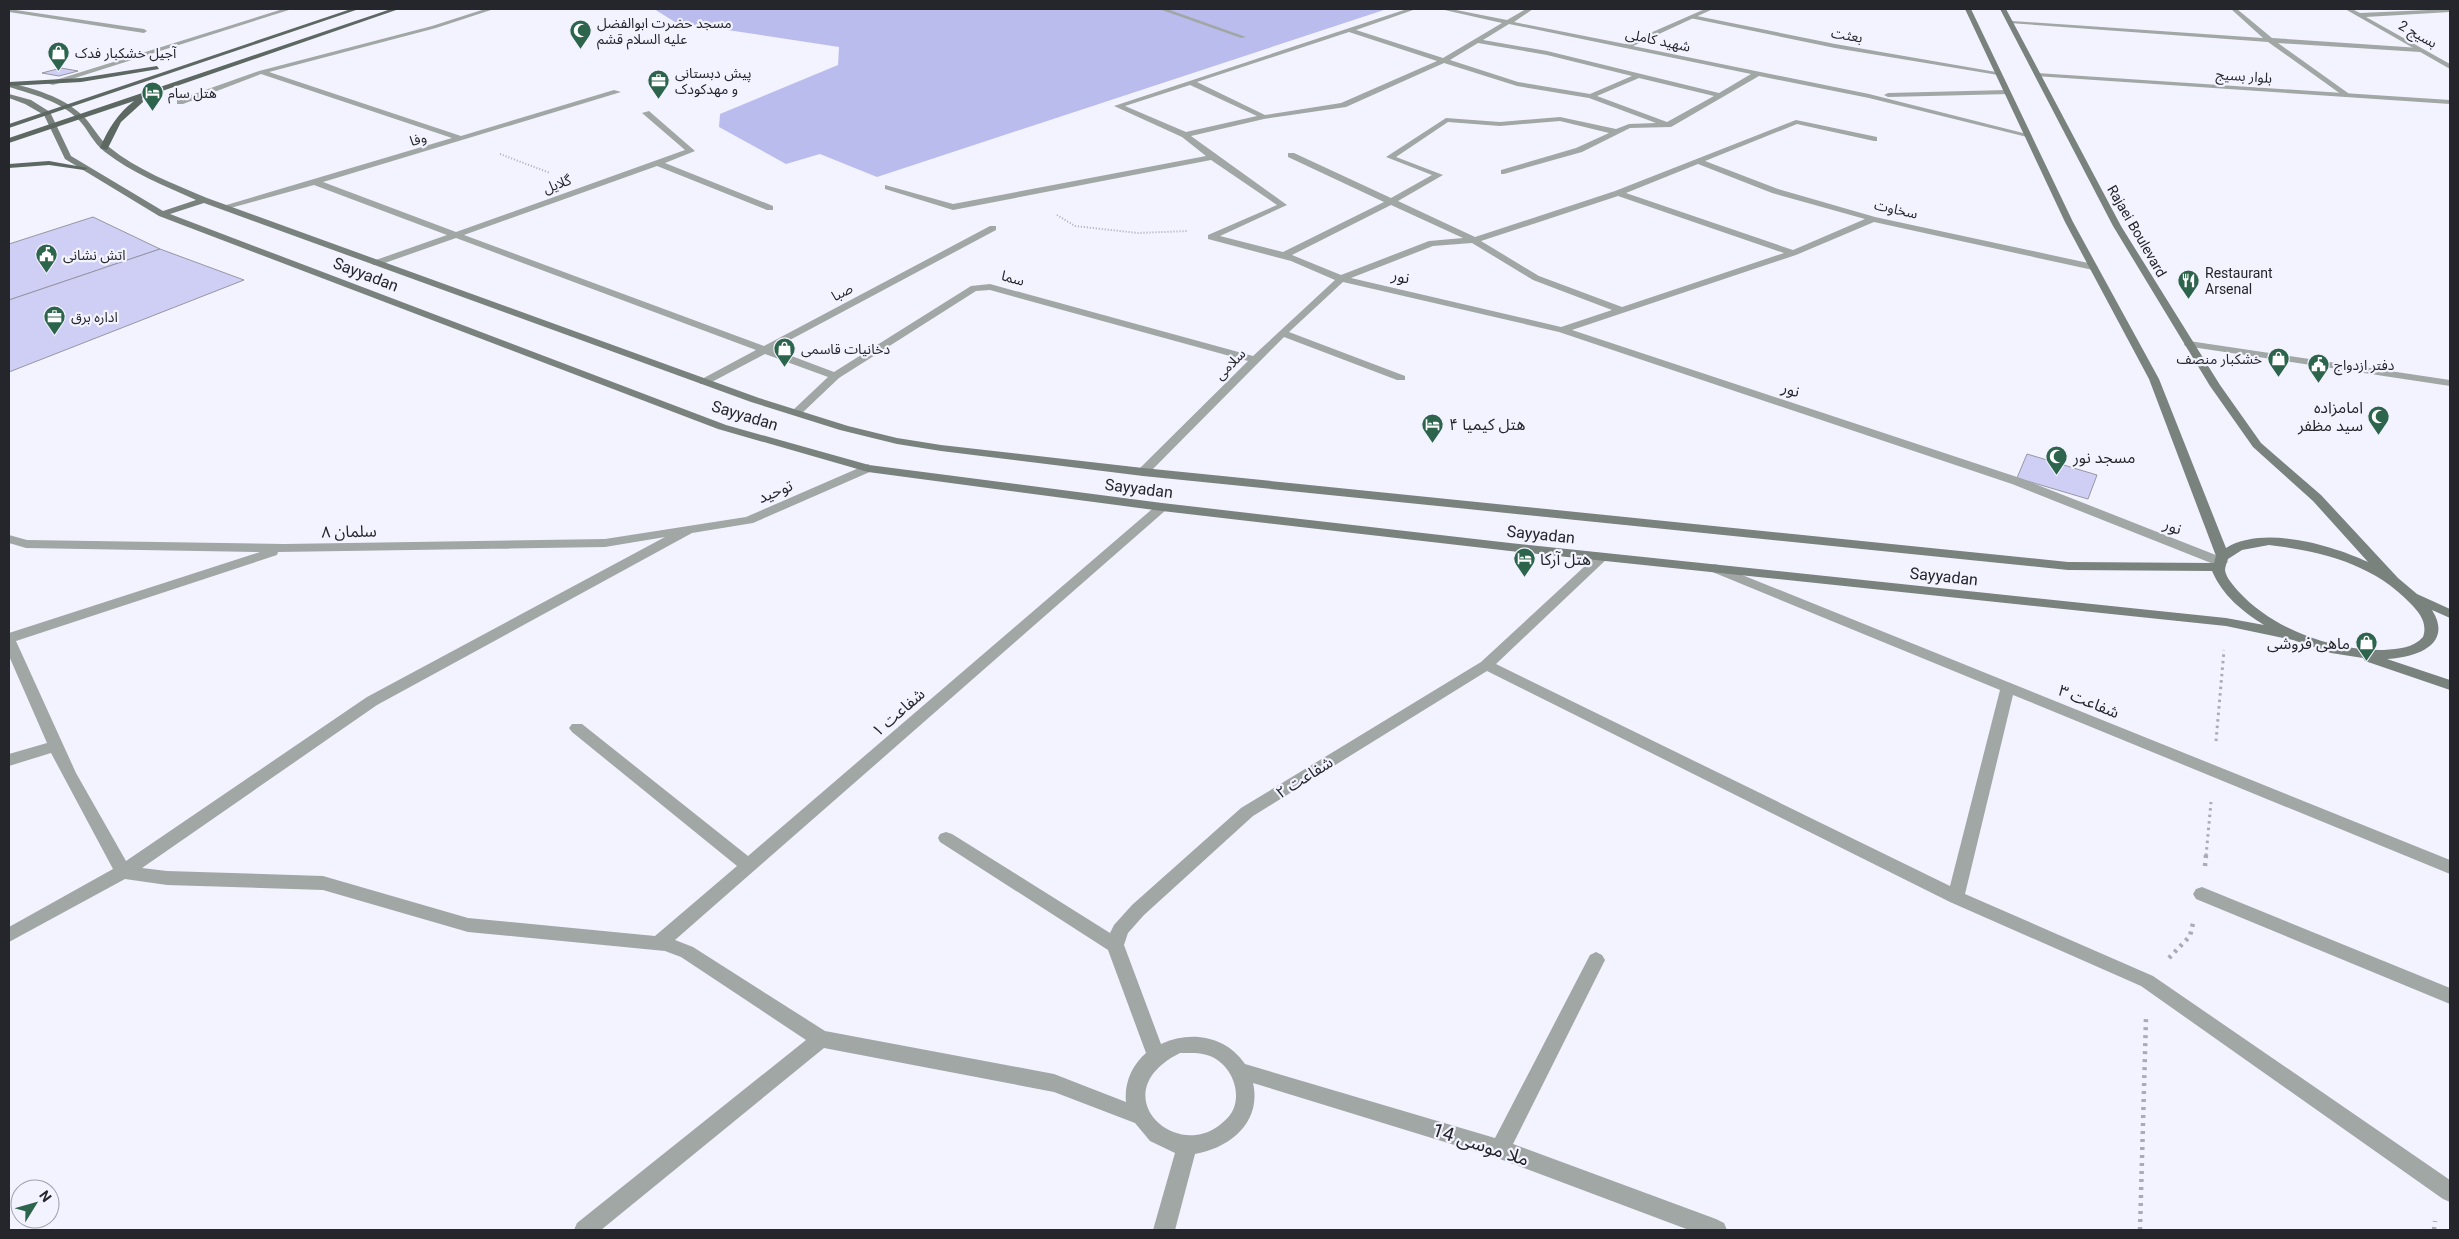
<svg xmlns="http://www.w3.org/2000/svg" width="2459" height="1239" viewBox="0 0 2459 1239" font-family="Roboto,'Noto Sans Arabic',sans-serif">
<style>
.green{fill:#bbbcee}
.building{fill:#cfcff6;stroke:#9696a3}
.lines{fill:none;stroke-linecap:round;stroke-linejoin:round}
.path-far2{stroke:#ababb5;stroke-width:2;stroke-dasharray:1 2;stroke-linecap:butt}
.path-far1{stroke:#ababb5;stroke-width:3;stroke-dasharray:2.5 4;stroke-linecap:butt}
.path{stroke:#ababb5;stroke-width:4.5;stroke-dasharray:3 5;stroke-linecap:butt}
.service{fill:#a1a7a4;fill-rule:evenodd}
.minor{fill:#a1a7a4;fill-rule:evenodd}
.secondary{fill:#79827d;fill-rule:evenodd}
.primary{fill:#5d6862;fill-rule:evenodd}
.labels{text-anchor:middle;stroke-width:4.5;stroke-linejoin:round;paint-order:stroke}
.far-poi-label{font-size:14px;fill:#25262b;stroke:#f3f3ff;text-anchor:start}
.far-street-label{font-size:14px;fill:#25262b;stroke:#f3f3ff}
.street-label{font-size:16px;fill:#25262b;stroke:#f3f3ff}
.poi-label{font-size:16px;fill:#25262b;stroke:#f3f3ff;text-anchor:start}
.near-street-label{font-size:19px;fill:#25262b;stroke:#f3f3ff}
</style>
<rect width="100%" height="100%" fill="#f3f3ff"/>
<path class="green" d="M654 9H1387L877 177 820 154 786 164 719 127 720 114 838 65 839 47 675 22Z"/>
<g class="building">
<path d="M61 68 78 71 59 76 42 73Z"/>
<path d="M93 217 160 249 9 300V244Z"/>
<path d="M160 249 244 280 9 372V300Z"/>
<path d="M2027 454 2097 475 2088 499 2017 478Z"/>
</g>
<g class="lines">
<g class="path-far2">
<path d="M500 154 550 173"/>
<path d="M1057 215 1075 226 1138 233 1187 231"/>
</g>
<g class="path-far1">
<path d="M2216 741 2224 650"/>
<path d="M2206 856 2211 802"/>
</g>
<g class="path">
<path d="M2205 866 2206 855"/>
<path d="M2169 958 2190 936 2193 923"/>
<path d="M2140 1230 2146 1018"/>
<path d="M2434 1230 2435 1221"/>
</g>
<g class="service">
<path d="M1159 9H1167L1246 37 1241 38Z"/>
<path d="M2231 9H2237L2272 38 2420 48 2423 50 2420 52 2278 43 2348 93 2349 95 2345 97 2268 42 2009 23 2012 21 2263 38Z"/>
<path d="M1692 15 1835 44 2002 73 1998 75 1835 48 1690 18Z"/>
</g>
<g class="minor">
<path d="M9 9 144 29 147 31 144 33 9 12Z"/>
<path d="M283 9H292L53 85 46 83Z"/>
<path d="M485 9H494L436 28 269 72 461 136 614 90 621 92 323 182 456 232 685 150 642 113 649 111 695 151 665 163 773 206V210H767L657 166 464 235 764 346 990 226H996V230L773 349 834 372 971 286 990 284 1253 356 1335 280 1291 261 1208 239V235L1277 205 1211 160 953 210 885 189V185L953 204 1206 156 1182 137 1114 106 1407 9H1416L1356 30 1443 58 1502 23 1440 9H1451L1507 20 1526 9H1533L1514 22 1625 44 1705 9H1713L1633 46 1869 94 2031 135 2027 137 1869 98 1759 76 1671 127 1630 128 1582 152 1504 174H1501V170L1576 148 1609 133 1560 121 1500 126 1448 122 1396 157 1443 175 1398 201 1475 237 1615 191 1796 120 1877 137V141H1874L1797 124 1705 161 1778 189 1875 217 2093 264 2098 267 2093 270 1874 222 1796 255 1572 330 2020 478 2226 559 2228 562 2221 566 2216 565 2012 484 1559 332 1343 282 1289 332 1405 376V380H1397L1284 337 1147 475 1143 476 1137 472 1139 469 1248 361 990 290 976 291 839 378 800 415H792V411L828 377 765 354 708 384H700V380L756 350 456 238 379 265H373V261L447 235 314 185 223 210V206L452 138 261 74 183 104H177V100L259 71 432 26ZM1509 24 1751 74 1719 93 1547 51 1483 40ZM1349 32 1437 61 1341 103 1265 115 1197 82ZM1478 43 1547 55 1632 76 1590 94 1518 82 1450 60ZM1444 63 1517 86 1589 98 1656 123 1629 124 1616 129 1560 117 1500 122 1446 118 1386 157 1432 175 1391 198 1294 153H1288V157L1384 202 1283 252 1220 236 1287 205 1191 136 1264 119 1346 107ZM1639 78 1714 96 1667 122 1597 96ZM1190 85 1257 116 1186 132 1125 106ZM1698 164 1772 193 1865 219 1793 250 1626 193ZM1618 196 1784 253 1622 307 1539 276 1481 241ZM1391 205 1463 238 1429 241 1341 275 1292 255ZM1472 243 1533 280 1612 310 1561 327 1351 278 1433 246Z"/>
<path d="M2345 9H2352L2360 13 2450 9V12L2366 17 2450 64V69Z"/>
<path d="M2037 73 2450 100V104L2035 76Z"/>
<path d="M2007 90H2010V94L1888 97 1884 95 1888 93Z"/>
<path d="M2189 341 2450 380V386L2185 346 2184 344Z"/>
<path d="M868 464 874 468 872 471 753 523 692 533 377 705 142 868 167 871 323 876 468 918 655 936 737 866 572 732 569 728 572 724H582L748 856 1158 504 1162 503 1168 507 1166 510 675 940 693 947 825 1031 1054 1074 1126 1102C1124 1083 1132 1065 1146 1053L1108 950 940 842 938 838 940 834 946 832 952 834 1110 933 1114 925 1132 905 1241 808 1481 662 1598 554H1608L1609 557 1496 664 1950 886 2000 690 1710 571 1708 568 1715 564 2450 860V874L2013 695 1965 894 2153 976 2450 1180V1202L2443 1199 2141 986 1950 902 1487 671 1253 816 1144 915 1128 933 1124 945 1161 1044C1191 1030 1226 1036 1245 1064L1495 1138 1590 955 1596 952 1602 955 1605 960 1513 1144 1716 1219 1724 1223 1727 1230H1689L1500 1159 1253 1083C1262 1122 1230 1148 1195 1154L1175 1230H1153L1175 1153 1150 1141 1135 1123 1054 1092 824 1048 601 1230H574L577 1223 806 1040 681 957 665 951 468 932 323 890 167 885 125 879 9 942V927L113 869 51 753 9 766V754L47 743 9 656V633L260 552 26 548 9 543V535L27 540 284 544 605 539 746 517ZM665 537 367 697 126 861 76 773 16 641 277 555 278 552 605 547ZM1180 1053C1190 1053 1200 1052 1210 1056 1230 1064 1242 1090 1233 1110 1230 1117 1222 1123 1217 1127 1170 1159 1104 1091 1180 1053Z"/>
<path d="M2202 887 2450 988V1004L2196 899 2193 894 2196 889Z"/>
</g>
<path class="secondary" d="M1965 9H1971L2073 222 2159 379 2226 548C2264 525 2331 545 2368 562L2313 501 2253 447 2210 386 2113 226 2000 9H2006L2121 226 2220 385 2261 443 2321 495 2398 578 2417 594 2450 609V618L2432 610C2454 645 2415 658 2387 659L2450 680V690L2365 661 2363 658 2331 653 2293 640 2226 626 1510 551 1162 511 868 472 718 429 159 216 65 159 44 115 25 104 9 98V94L31 100 50 112 71 156 163 211 196 200C165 186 132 173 105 152 93 143 88 129 78 119 60 101 32 94 9 87V83C33 88 63 97 82 115 92 124 98 138 109 147 137 170 174 184 207 198L759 398 848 426 897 438 941 445 1143 468 2068 562 2214 563 2216 556 2149 379 2065 222ZM204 203 751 402 840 430 897 444 941 451 1143 476 2068 570 2212 571C2223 596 2242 611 2264 625L2226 618 1510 543 1162 503 869 465 726 425 170 214ZM2269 545C2321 551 2373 564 2410 603 2419 612 2428 623 2423 637 2413 648 2399 649 2384 650 2334 651 2274 630 2239 592 2234 586 2226 578 2225 570 2225 567 2227 562 2228 559L2242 550Z"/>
<g class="primary">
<path d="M351 9H359L9 128V124Z"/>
<path d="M391 9H399L142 98 143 102 121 122 107 150 100 148C108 129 118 113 134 101L9 143V138Z"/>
<path d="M157 66 159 69 81 82 9 86V82L81 78Z"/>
<path d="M49 161 88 168 84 170 49 165 9 168V164Z"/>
</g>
</g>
<defs>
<symbol id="mosque-pin" viewBox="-11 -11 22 30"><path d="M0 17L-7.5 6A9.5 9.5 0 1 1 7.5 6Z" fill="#2c654c" stroke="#f3f3ff"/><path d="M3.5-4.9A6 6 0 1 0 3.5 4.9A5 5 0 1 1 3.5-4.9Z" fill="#fff"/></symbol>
<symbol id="shop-pin" viewBox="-11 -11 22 30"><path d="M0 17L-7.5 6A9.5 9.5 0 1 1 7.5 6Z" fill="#2c654c" stroke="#f3f3ff"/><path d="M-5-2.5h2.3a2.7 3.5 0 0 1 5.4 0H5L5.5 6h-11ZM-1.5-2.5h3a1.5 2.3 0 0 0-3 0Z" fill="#fff"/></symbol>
<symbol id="office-pin" viewBox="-11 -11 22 30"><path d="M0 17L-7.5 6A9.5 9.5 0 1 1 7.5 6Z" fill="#2c654c" stroke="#f3f3ff"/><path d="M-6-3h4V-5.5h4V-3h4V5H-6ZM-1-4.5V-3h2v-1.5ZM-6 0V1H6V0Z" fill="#fff"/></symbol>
<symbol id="hotel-pin" viewBox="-11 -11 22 30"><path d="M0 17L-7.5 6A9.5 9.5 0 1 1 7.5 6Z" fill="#2c654c" stroke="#f3f3ff"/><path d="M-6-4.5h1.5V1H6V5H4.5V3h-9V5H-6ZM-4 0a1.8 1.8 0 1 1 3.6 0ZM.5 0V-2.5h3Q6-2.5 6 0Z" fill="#fff"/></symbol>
<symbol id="civic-pin" viewBox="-11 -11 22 30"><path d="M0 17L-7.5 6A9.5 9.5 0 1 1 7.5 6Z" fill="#2c654c" stroke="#f3f3ff"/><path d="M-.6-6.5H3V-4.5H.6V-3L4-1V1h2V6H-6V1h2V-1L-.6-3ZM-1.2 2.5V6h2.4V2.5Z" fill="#fff"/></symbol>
<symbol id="restaurant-pin" viewBox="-11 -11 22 30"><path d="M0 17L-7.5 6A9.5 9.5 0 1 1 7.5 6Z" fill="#2c654c" stroke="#f3f3ff"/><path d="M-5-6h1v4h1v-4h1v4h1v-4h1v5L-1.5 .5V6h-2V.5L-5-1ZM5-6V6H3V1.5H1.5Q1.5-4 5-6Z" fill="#fff"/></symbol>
</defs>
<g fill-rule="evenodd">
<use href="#mosque-pin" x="568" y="18" width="25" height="34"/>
<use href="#shop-pin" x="46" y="40" width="25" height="34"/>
<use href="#office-pin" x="646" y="68" width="25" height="34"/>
<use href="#hotel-pin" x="140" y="80" width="25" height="34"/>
<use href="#civic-pin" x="34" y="242" width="25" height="34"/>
<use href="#restaurant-pin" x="2176" y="268" width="25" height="34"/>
<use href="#office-pin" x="42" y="304" width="25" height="34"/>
<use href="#shop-pin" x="772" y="336" width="25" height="34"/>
<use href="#shop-pin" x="2266" y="346" width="25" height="34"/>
<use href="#civic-pin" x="2306" y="352" width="25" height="34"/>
<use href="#mosque-pin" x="2366" y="404" width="25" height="34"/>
<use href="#hotel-pin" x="1420" y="412" width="25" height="34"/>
<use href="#mosque-pin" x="2044" y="444" width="25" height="34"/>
<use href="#hotel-pin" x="1512" y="546" width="25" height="34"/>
<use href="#shop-pin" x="2354" y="630" width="25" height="34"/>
</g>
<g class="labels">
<g class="far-poi-label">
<text x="597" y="28">مسجد حضرت ابوالفضل<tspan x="597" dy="16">علیه السلام قشم</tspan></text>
<text x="75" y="58">آجیل خشکبار فدک</text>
<text x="675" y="78">پیش دبستانی<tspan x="675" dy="16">و مهدکودک</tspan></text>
<text x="168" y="98">هتل سام</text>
<text x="63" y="260">اتش نشانى</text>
<text x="2205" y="278">Restaurant<tspan x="2205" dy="16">Arsenal</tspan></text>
<text x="71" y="322">اداره برق</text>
<text x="801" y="354">دخانیات قاسمی</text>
<text x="2262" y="364" text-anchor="end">خشکبار منصف</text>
<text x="2334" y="370">دفتر ازدواج</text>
</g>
<g class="far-street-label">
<text transform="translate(2418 34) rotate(29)" y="5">بسیج 2</text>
<text transform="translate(1847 35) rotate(10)" y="5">بعثت</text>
<text transform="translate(1658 40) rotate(12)" y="5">شهید کاملی</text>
<text transform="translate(2244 76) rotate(4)" y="5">بلوار بسیج</text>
<text transform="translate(418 139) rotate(-17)" y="5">وفا</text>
<text transform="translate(557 184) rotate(-20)" y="5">گلایل</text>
<text transform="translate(1896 209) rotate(13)" y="5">سخاوت</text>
<text transform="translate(2137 231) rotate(60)" y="5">Rajaei Boulevard</text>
<text transform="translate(1013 278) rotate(15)" y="5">سما</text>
<text transform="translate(842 292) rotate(-28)" y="5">صبا</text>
<text transform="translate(1230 364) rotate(-45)" y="5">سلامی</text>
</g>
<g class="street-label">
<text transform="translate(366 274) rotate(21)" y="6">Sayyadan</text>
<text transform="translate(1401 276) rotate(13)" y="6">نور</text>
<text transform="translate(1791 389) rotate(18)" y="6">نور</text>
<text transform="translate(745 415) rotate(17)" y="6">Sayyadan</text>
<text transform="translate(1139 488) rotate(7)" y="6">Sayyadan</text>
<text transform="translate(775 491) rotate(-23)" y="6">توحید</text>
<text transform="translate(2173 526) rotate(22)" y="6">نور</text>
<text transform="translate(349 531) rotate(-1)" y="6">سلمان ۸</text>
<text transform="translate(1541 534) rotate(6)" y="6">Sayyadan</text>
<text transform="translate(1944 576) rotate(6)" y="6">Sayyadan</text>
<text transform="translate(2089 701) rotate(22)" y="6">شفاعت ۳</text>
<text transform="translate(898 712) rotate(-41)" y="6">شفاعت ۱</text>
<text transform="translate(1304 777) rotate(-32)" y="6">شفاعت ۲</text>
</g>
<g class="poi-label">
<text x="2363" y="413" text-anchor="end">امامزاده<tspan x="2363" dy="18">سید مظفر</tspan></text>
<text x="1449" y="430">هتل کیمیا ۴</text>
<text x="2073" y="463">مسجد نور</text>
<text x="1540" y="565">هتل آرکا</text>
<text x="2350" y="649" text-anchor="end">ماهی فروشی</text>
</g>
<g class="near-street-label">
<text transform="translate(1481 1144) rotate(18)" y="7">ملا موسی 14</text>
</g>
</g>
<rect width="2459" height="1239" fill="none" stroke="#25262b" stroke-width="20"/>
<g transform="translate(35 1204) rotate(53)"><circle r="24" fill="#f3f3ff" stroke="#a1a1aa"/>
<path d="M0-4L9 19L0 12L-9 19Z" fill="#2c654c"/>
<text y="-8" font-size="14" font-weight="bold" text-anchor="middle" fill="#25262b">N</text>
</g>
</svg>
